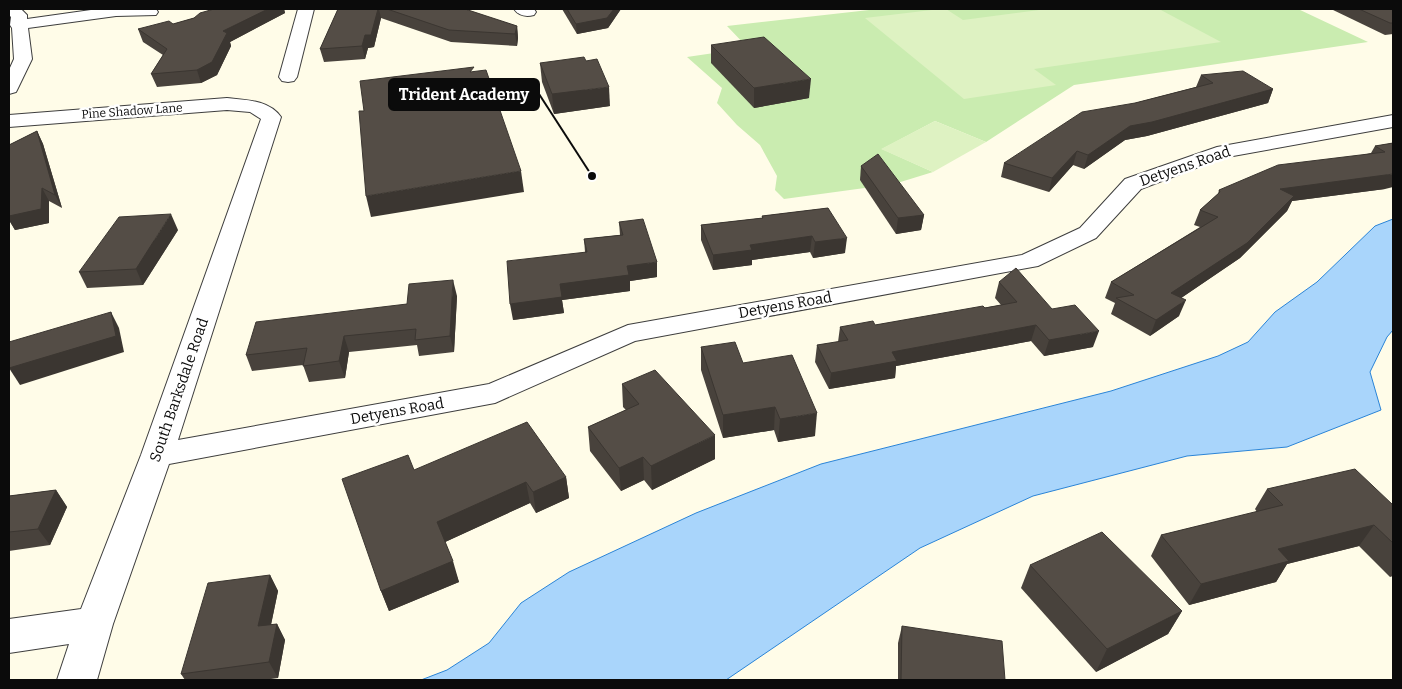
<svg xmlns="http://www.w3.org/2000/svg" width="1402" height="689" viewBox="0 0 1402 689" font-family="Bitter,serif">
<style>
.green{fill:#caecb0}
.pitch{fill:#def2c2}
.water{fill:#a9d5fb;stroke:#2a84d7}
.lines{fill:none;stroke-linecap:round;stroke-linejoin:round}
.street-casing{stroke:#3e3e3e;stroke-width:2}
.street{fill:#fff;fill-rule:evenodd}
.wall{fill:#48423c}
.shaded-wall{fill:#3b3631}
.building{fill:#544d46;stroke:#3b3631}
.labels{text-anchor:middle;stroke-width:5;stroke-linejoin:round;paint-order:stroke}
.far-street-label{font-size:12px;fill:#0b0b0b;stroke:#fff}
.street-label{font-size:15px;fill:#0b0b0b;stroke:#fff}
.leader{fill:none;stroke:#0b0b0b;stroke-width:2}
.callout-dot{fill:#0b0b0b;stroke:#fff;stroke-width:2}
.callout{fill:#0b0b0b;stroke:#0b0b0b;stroke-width:2}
.callout-label{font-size:16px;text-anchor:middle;font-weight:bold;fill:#fff}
</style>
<rect width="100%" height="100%" fill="#fffce8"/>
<path class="green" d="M878 9H1298L1368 42 1074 85 986 142 935 121 882 149 933 172 894 184 784 199 775 190 777 176 760 145 737 125 717 103 722 88 687 57 748 48 727 26Z"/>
<g class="pitch">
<path d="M940 9H946L963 20 1047 9H1159L1221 42 1034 69 1056 85 964 99 865 18Z"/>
<path d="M935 121 986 142 933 172 881 149Z"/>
</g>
<path class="water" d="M1393 219V330L1387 337 1370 372 1381 410 1287 447 1187 456 1033 496 920 548 726 680H421L447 670 489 643 521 603 569 572 696 513 821 464 1111 391 1218 356 1248 342 1275 312 1317 282 1375 226Z"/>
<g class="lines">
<defs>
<g id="street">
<path d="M9 9H21L27 15V19L98 9H156L158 12 156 15 116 16 28 28 32 59 18 88 16 92 9 94V70L14 59 12 28 10 25 11 17 9 15Z"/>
<path d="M298 9H314L297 77 294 81 288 82 282 81 279 77Z"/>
<path d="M514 9H534L536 12 534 15C526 17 519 16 514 9Z"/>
<path d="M227 98C246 100 269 100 281 117L178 440 489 384 628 325 1022 255 1080 228 1125 179 1217 147 1393 115V127L1222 158 1141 189 1096 238 1038 266 635 341 495 403 169 464 113 624 97 680H57L69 644 9 653V619L81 609 141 455 261 119 250 112 227 110 9 127V115Z"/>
</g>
</defs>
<use href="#street" class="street-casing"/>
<use href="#street" class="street"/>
</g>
<g class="wall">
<path d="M214 9H284L285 13 230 42 231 46 217 75 201 83 157 87 151 74 163 55 143 42 138 29 173 24 194 18Z"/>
<path d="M338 9H466V10L517 26 518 38 517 46 451 42 381 18 374 47 368 48 365 59 324 62 320 49Z"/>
<path d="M562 9H621L608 28 577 34Z"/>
<path d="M1331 9H1393V34L1385 35Z"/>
<path d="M711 45 809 98 754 108 711 63Z"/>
<path d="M540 63 610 106 554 114 542 82Z"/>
<path d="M1201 75 1273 89 1268 103 1147 136 1125 140 1084 169 1073 165 1049 192 1001 177 1004 163 1135 103 1196 87Z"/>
<path d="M37 131 43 144 62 208 49 201V223L15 230 9 220V145Z"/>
<path d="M1393 143 1385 189 1292 201 1287 211 1240 258 1181 298 1179 316 1150 336 1111 314 1115 303 1105 298 1111 282 1200 227 1194 225 1200 210 1218 194 1219 190 1371 153 1375 146Z"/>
<path d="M861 166 924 215 921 230 896 234 860 180Z"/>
<path d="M828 208 845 253 813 258 810 252 752 260V265L713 270 701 240V225L762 218V216Z"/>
<path d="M619 222 657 277 630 281V291L562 300 564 313 513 320 585 252 584 239 620 235Z"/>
<path d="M178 230 143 285 87 288 79 272Z"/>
<path d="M999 282 1052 309 1093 347 1044 356 1031 341 896 366 895 378 829 389 815 362 817 345 838 342 840 327 875 325 1001 305 995 298Z"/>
<path d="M457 296 454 352 419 356 417 345 349 352 345 378 309 382 303 365 252 371 246 355 407 304Z"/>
<path d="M701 347 743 363 815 436 778 442 774 430 723 438 701 370Z"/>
<path d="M622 384 715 459 652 490 644 480 621 491 590 451 588 427 626 410 623 407Z"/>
<path d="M414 470 566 477 569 498 536 513 530 503 445 542 459 582 389 611 381 591Z"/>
<path d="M1267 489 1393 505V576L1390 577 1359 546 1287 564 1276 582 1189 605 1151 556 1161 535 1257 512 1255 509Z"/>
<path d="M56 490 67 507 50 545 9 551V496Z"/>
<path d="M1030 565 1182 611 1168 634 1096 672 1021 588Z"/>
<path d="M270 575 278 591 271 625 277 624 285 640 278 678 264 680H185L181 674Z"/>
<path d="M902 626 1005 680H898V643Z"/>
</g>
<g class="shaded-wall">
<path d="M268 9H284L285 13 230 42 231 46 217 75 201 83 197 70 223 31Z"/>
<path d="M378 9H379L381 18 374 47 368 48 365 59 362 46 365 35Z"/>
<path d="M614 9H621L608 28 577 34 576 24Z"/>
<path d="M517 26 518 38 517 46 515 34Z"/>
<path d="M811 79 809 98 754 108V88Z"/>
<path d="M609 87 610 106 554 114 552 94Z"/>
<path d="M1273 89 1268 103 1147 136 1125 140 1084 169 1088 155 1130 126Z"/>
<path d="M37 131 43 144 62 208 55 195Z"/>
<path d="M1077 151 1073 165 1049 192 1052 178Z"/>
<path d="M521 171 524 192 371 217 366 196Z"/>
<path d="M1393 174V187L1385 189 1292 201 1287 211 1240 258 1165 309 1171 293 1280 189Z"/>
<path d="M42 188 49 201V223L15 230 9 220V216Z"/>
<path d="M171 214 178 230 143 285 136 269Z"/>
<path d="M924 215 921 230 896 234 898 218Z"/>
<path d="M812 236 810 252 752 260V265L713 270V255L750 245Z"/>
<path d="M847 238 845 253 813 258 815 242Z"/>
<path d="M657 262V277L630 281V291L562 300 564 313 513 320 510 304 560 284 627 266Z"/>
<path d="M453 280 457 296 454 352 450 336Z"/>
<path d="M1186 300 1179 316 1150 336 1156 320Z"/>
<path d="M111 312 119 328 124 352 20 385 9 368Z"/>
<path d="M1036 325 1031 341 896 366 895 378 829 389 831 373 892 352Z"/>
<path d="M1099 331 1093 347 1044 356 1049 340Z"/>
<path d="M344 336 349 352 345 378 339 361Z"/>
<path d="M775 407 774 430 723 438V415Z"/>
<path d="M817 413 815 436 778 442 780 419Z"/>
<path d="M715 435V459L652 490 651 466Z"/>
<path d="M643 457 644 480 621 491 619 468Z"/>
<path d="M566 477 569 498 536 513 533 492Z"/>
<path d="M526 482 530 503 443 543 437 522Z"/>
<path d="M56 490 67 507 50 545 38 529Z"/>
<path d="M1374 525 1359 546 1287 564 1276 582 1189 605 1201 584 1278 549Z"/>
<path d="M453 561 459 582 389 611 381 591Z"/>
<path d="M270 575 278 591 267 643 258 626Z"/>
<path d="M1182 611 1168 634 1096 672 1107 649Z"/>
<path d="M277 624 285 640 278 678 269 662Z"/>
</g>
<g class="building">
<path d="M214 9H268L223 31 227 33 212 62 197 70 151 74 167 49 138 29 169 21 173 24 194 18 200 13Z"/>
<path d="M338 9H378L371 35H365L362 46 320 49Z"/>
<path d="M387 9H465L517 26 515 34 449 30Z"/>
<path d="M567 9H614L607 18 576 24Z"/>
<path d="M1359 9H1393V23H1390Z"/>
<path d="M764 37 811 79 754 88 711 45Z"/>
<path d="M584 57 586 61 597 59 609 87 552 94 540 63Z"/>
<path d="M474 67 470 72 486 70 521 171 366 196 359 111H364L360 81Z"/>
<path d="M1243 71 1273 89 1152 122 1130 126 1088 155 1077 151 1052 178 1004 163 1082 112 1135 103 1213 83 1201 75Z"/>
<path d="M37 131 55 195 42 188 41 209 9 216V145Z"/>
<path d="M1393 143V174L1280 189 1294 196 1247 243 1171 293 1186 300 1156 320 1116 298 1134 295 1111 282 1218 217 1200 210 1220 192 1219 190 1278 165 1385 152 1375 146Z"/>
<path d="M878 154 924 215 898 218 861 166Z"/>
<path d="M828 208 847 238 815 242 812 236 750 245 752 250 713 255 701 225 763 218 762 216Z"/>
<path d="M171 214 136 269 79 272 119 217Z"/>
<path d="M643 219 657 262 627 266 629 275 560 284 562 297 510 304 507 261 587 252 584 239 623 235 619 222Z"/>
<path d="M1016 268 1052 309 1075 305 1099 331 1049 340 1036 325 892 352 897 361 831 373 817 345 848 340 840 327 873 321 875 325 983 306 985 308 1017 302 999 282Z"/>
<path d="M453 280 450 336 415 340 416 329 344 336 339 361 303 366 307 348 246 355 256 322 407 304 409 284Z"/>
<path d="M111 312 116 336 9 368V342Z"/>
<path d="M735 342 743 363 792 355 817 413 780 419 775 407 723 415 701 347Z"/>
<path d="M655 370 715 435 651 466 643 457 619 468 588 427 639 404 622 384Z"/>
<path d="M527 422 566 477 533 492 526 482 437 522 453 561 381 591 342 479 408 455 414 470Z"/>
<path d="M1355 469 1393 505V543L1374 525 1278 549 1289 561 1201 584 1161 535 1283 505 1267 489Z"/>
<path d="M56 490 38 529 9 532V496Z"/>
<path d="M1102 532 1182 611 1107 649 1030 565Z"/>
<path d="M270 575 258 626 277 624 269 662 181 674 208 583Z"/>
<path d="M902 626 1002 641 1005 680H901Z"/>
</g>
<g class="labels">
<g class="far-street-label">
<text transform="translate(132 111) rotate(-4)" y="4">Pine Shadow Lane</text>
</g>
<g class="street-label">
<text transform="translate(1185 166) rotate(-19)" y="5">Detyens Road</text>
<text transform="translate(785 305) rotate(-10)" y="5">Detyens Road</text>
<text transform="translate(179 390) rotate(-71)" y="5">South Barksdale Road</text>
<text transform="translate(397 411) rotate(-10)" y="5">Detyens Road</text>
</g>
</g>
<path class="leader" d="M592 176L539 94"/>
<circle class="callout-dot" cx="592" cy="176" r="5"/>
<rect class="callout" x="389" y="79" width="150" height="31" rx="5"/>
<g class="callout-label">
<text x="464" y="100">Trident Academy</text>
</g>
<rect width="1402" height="689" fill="none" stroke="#0b0b0b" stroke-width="20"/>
</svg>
